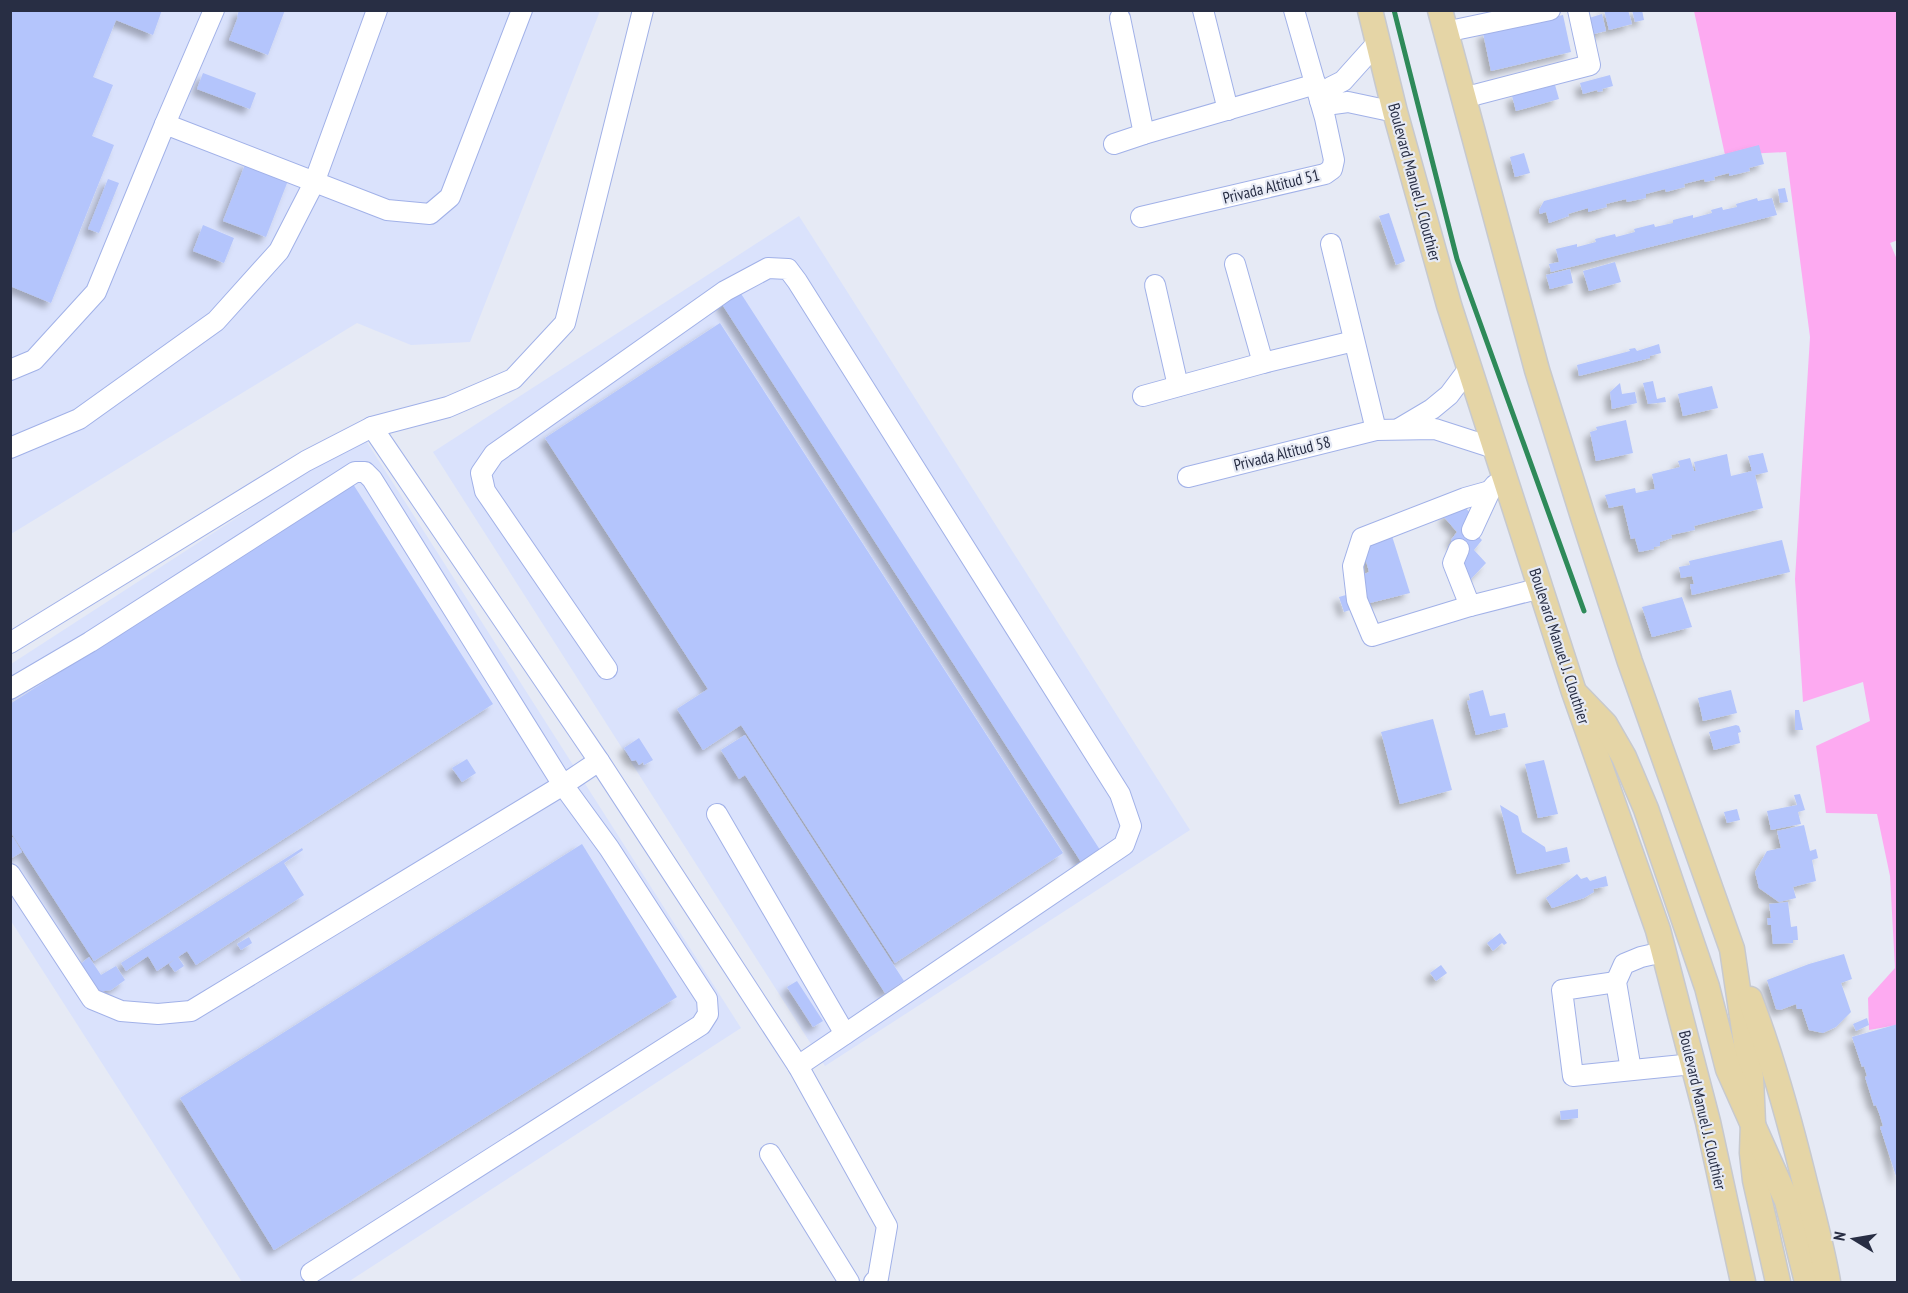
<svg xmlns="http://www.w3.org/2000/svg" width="1908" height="1293" viewBox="0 0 1908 1293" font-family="'PT Sans Narrow',sans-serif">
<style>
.built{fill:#dae2fc}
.green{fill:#fdaaf1}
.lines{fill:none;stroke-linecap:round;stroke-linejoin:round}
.stream{stroke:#2e8a59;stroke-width:5}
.building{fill:#b4c5fc;filter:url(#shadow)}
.minor-casing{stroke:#a1b1e8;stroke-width:22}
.major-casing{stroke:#c7c9ce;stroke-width:27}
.minor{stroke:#fff;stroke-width:20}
.major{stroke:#e5d5a6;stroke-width:24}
.labels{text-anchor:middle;stroke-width:4.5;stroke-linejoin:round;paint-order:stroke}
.street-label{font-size:16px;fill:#282e44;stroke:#e6eaf5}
</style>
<defs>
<filter id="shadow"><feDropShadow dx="-5.5" dy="5.5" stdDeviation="3" flood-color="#0004"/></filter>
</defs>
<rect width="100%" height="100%" fill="#e6eaf5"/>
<g class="built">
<path d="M11 11H600L470 342 411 345 357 323 11 534Z"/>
<path d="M799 216 1190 830 825 1066 433 452Z"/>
<path d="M363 436 741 1028 348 1282H242L11 921V664Z"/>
</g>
<path class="green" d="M1896 10 1897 14 1898 240 1890 243 1898 262 1897 1025 1869 1030 1868 998 1895 968 1890 876 1877 814 1826 813 1816 746 1870 721 1863 682 1803 702 1795 579 1810 337 1786 152 1725 155 1694 11Z"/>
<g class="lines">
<path class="stream" d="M1394 10 1457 259 1584 611"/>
</g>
<g class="building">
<path d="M10 10H162L153 35 116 20 93 77 113 85 92 136 114 145 51 303 10 286Z"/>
<path d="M239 10H285L268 55 229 40 238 17H237Z"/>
<path d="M1604 10H1628L1632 24 1609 30Z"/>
<path d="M1632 10H1642L1644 20 1635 22Z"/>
<path d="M1602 14 1606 31 1594 34 1589 18Z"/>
<path d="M1563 15 1571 52 1491 71 1483 33Z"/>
<path d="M203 73 256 93 250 109 197 89Z"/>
<path d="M1610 75 1613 86 1602 89 1603 91 1598 92 1597 90 1583 94 1580 83Z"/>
<path d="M1555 85 1559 99 1516 111 1512 96Z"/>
<path d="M1759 145 1764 164 1749 168 1750 171 1729 176V173L1714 177 1715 180 1705 182 1704 179 1684 184 1685 187 1666 192 1665 189 1646 194V198L1627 202 1626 199 1606 204 1607 207 1588 212V208L1568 214 1569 216 1549 223 1546 212 1540 214 1539 210 1544 201Z"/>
<path d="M1524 153 1530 173 1515 177 1510 157Z"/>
<path d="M246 162 289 178 266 237 223 221Z"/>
<path d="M108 179 119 183 99 233 88 229Z"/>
<path d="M1785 188 1788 202 1780 203 1778 189Z"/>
<path d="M1757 198 1758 201 1772 198 1777 215 1551 272 1549 264 1559 262 1556 249 1577 244V247L1596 242 1595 239 1615 234 1616 237 1635 232 1634 229 1654 224 1655 227 1673 223V220L1693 215V218L1712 213 1711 210 1722 207 1723 210 1737 207 1736 204Z"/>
<path d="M1389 213 1405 261 1396 265 1379 216Z"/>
<path d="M203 225 234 238 224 263 193 251Z"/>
<path d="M1615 262 1621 282 1589 291 1583 271Z"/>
<path d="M1570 269 1573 283 1550 289 1546 275Z"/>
<path d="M738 289 1102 853 1083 865 720 301Z"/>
<path d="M720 323 1063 853 895 963 741 725 703 750 677 709 708 689 545 438Z"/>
<path d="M1659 344 1661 353 1650 356V358L1579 376 1577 365 1630 351 1629 349 1635 348 1637 351Z"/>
<path d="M1653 381 1657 399 1665 397 1666 402 1648 404 1643 383Z"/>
<path d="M1620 383 1622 394 1635 392 1637 403 1612 409 1610 392Z"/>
<path d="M1712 386 1718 408 1683 416 1678 394Z"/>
<path d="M1626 420 1633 453 1596 461 1590 432 1597 430 1596 427Z"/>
<path d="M1763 453 1768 472 1755 475 1763 508 1694 526 1695 530 1671 535 1672 538 1660 542V546L1654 547V549L1639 552 1635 538 1631 539 1623 505 1609 508 1605 495 1635 488 1636 493 1655 489 1652 474 1680 467 1678 461 1690 458 1694 471H1696L1694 462 1727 454 1731 476 1752 471 1748 456Z"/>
<path d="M353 484 493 704 94 961 10 831V704Z"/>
<path d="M1460 502 1475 518 1468 526 1482 540 1474 550 1486 563 1471 579 1457 563 1464 555 1451 540 1457 532 1444 517Z"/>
<path d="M1392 536 1410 593 1366 604 1358 577 1369 572 1362 546Z"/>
<path d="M1782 540 1790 572 1692 595 1690 584H1694L1692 576 1681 578 1679 567 1690 565 1689 561Z"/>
<path d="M1346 595 1350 610 1344 612 1339 597Z"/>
<path d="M1682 597 1692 627 1652 637 1642 607Z"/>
<path d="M1483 690 1490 716 1505 713 1508 727 1476 735 1467 701 1470 700 1469 694Z"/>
<path d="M1731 690 1737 713 1703 721 1698 698Z"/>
<path d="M1795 710H1799L1803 730H1795Z"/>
<path d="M1433 719 1452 790 1400 804 1381 732Z"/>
<path d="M1736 725 1739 726 1741 732 1738 733 1740 743 1714 750 1709 732Z"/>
<path d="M745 735 904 981 885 993 745 775 739 779 721 750Z"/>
<path d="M639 738 653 760 644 765 643 762 639 765 636 760 632 761 624 748Z"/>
<path d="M467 759 476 773 462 782 452 768Z"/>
<path d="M1544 760 1558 814 1538 818 1525 764Z"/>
<path d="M1800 794 1805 810 1798 812 1801 824 1771 830 1767 811 1797 805 1794 795Z"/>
<path d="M1500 805 1518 816 1522 832 1545 847 1546 852 1567 847 1570 862 1517 874Z"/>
<path d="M1737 809 1740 820 1727 823 1724 812Z"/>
<path d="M1804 825 1810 851 1816 849 1818 858 1812 860 1816 881 1793 887 1796 898 1779 902 1759 888 1755 872 1767 851 1781 848 1777 831Z"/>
<path d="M13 837 22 852 10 859V839Z"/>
<path d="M582 844 677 997 274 1250 180 1098Z"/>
<path d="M302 848 303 850 284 863 304 895 196 965 187 951 178 957 184 966 175 972 169 964 175 959 157 971 148 956 126 971 121 963Z"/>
<path d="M1577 874 1581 879 1587 877 1590 881 1606 876 1608 886 1593 889 1594 892 1584 898 1552 908 1546 898Z"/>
<path d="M1788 902 1791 927 1797 926 1798 940H1793V943L1773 944 1771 925H1768L1767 918H1771L1769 904Z"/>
<path d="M1500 933 1507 943 1504 945 1502 943 1493 951 1487 943Z"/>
<path d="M249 937 252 943 241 950 237 944Z"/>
<path d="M1844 954 1852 979 1841 983 1851 1012 1836 1027 1823 1033 1809 1030 1802 1009H1797L1796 1004 1780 1010 1776 1009 1767 980 1809 964Z"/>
<path d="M89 957 101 975 116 966 125 980 111 990 98 992 76 968Z"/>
<path d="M1441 965 1447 973 1436 981 1430 973Z"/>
<path d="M797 981 823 1021 813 1027 787 987Z"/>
<path d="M1867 1018 1869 1025 1856 1031 1853 1024Z"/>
<path d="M1898 1024V1179H1897L1880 1127 1883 1126 1880 1116 1876 1105 1874 1106 1865 1077 1867 1076 1864 1066 1862 1067 1852 1037Z"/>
<path d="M1578 1109V1118L1561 1120 1560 1111Z"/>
</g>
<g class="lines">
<defs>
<g id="minor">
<path d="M1203 10 1228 110"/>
<path d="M1120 18 1144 134"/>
<path d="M1445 32 1550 10"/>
<path d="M1378 42 1343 81 1331 87 1320 101 1333 104 1348 102 1395 112"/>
<path d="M1463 98 1590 65 1578 10"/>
<path d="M165 124 214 10"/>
<path d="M1114 144 1144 134 1316 84"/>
<path d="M1141 217 1325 174 1332 169 1334 160 1325 118 1294 10"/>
<path d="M1331 244 1376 430"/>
<path d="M1235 264 1263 363"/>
<path d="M1155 285 1178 386"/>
<path d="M10 370 34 360 96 292 165 124 387 210 430 214 450 197 522 10"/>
<path d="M1143 396 1263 363 1354 341"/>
<path d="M372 427 448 407 513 379 565 323 643 10"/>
<path d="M1400 428 1432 409 1449 395 1470 367"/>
<path d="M10 448 79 419 216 321 279 251 314 183 377 10"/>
<path d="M1188 477 1376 430 1435 429 1497 449"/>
<path d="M1490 491 1465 498 1362 538 1353 566 1357 600 1372 636 1470 606 1541 588"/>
<path d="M1472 530 1490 491 1495 485"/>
<path d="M1459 549 1453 563 1470 606"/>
<path d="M10 643 306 461 372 427 599 761 798 1066 887 1226 878 1278 874 1282"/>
<path d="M607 669 485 491 481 473 494 454 725 291 768 268 788 269 797 281 1120 794 1131 826 1124 845 798 1066"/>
<path d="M10 689 90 642 355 472H365L372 479 563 785 609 848 707 999 708 1014 701 1025 311 1273"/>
<path d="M717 814 845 1034"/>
<path d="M10 874 92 999 121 1011 158 1014 191 1011 563 785 599 761"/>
<path d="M1616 982 1562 990 1573 1076 1693 1064"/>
<path d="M1631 1070 1616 982 1624 964 1641 957 1663 952"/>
<path d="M770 1154 849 1282"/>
</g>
<g id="major">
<path d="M1370 10 1395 112 1449 305 1574 692 1658 930 1708 1122 1743 1282"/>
<path d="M1440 10 1537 370 1583 517 1630 662 1732 949 1751 1077 1753 1123 1752 1153 1755 1180 1778 1282"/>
<path d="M1578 696 1605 724 1624 757 1646 809 1707 987 1728 1069 1787 1201 1807 1282"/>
<path d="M1750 999C1772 1057 1788 1115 1803 1175 1812 1211 1822 1246 1828 1282"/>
</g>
</defs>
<use href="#minor" class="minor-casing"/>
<use href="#major" class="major-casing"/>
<use href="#minor" class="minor"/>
<use href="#major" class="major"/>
</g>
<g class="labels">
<g class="street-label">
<text transform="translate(1415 182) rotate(75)" y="6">Boulevard Manuel J. Clouthier</text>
<text transform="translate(1271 186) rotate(-14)" y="6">Privada Altitud 51</text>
<text transform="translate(1282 453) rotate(-14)" y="6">Privada Altitud 58</text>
<text transform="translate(1560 646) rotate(72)" y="6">Boulevard Manuel J. Clouthier</text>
<text transform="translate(1703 1110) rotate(77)" y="6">Boulevard Manuel J. Clouthier</text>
</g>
</g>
<rect width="1908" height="1293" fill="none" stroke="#282e44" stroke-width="24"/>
<g transform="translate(1854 1239) rotate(281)" stroke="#e6eaf5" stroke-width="4.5" paint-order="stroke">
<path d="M0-4.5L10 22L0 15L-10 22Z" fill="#282e44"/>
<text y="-9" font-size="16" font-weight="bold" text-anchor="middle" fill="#282e44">N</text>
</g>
</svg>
